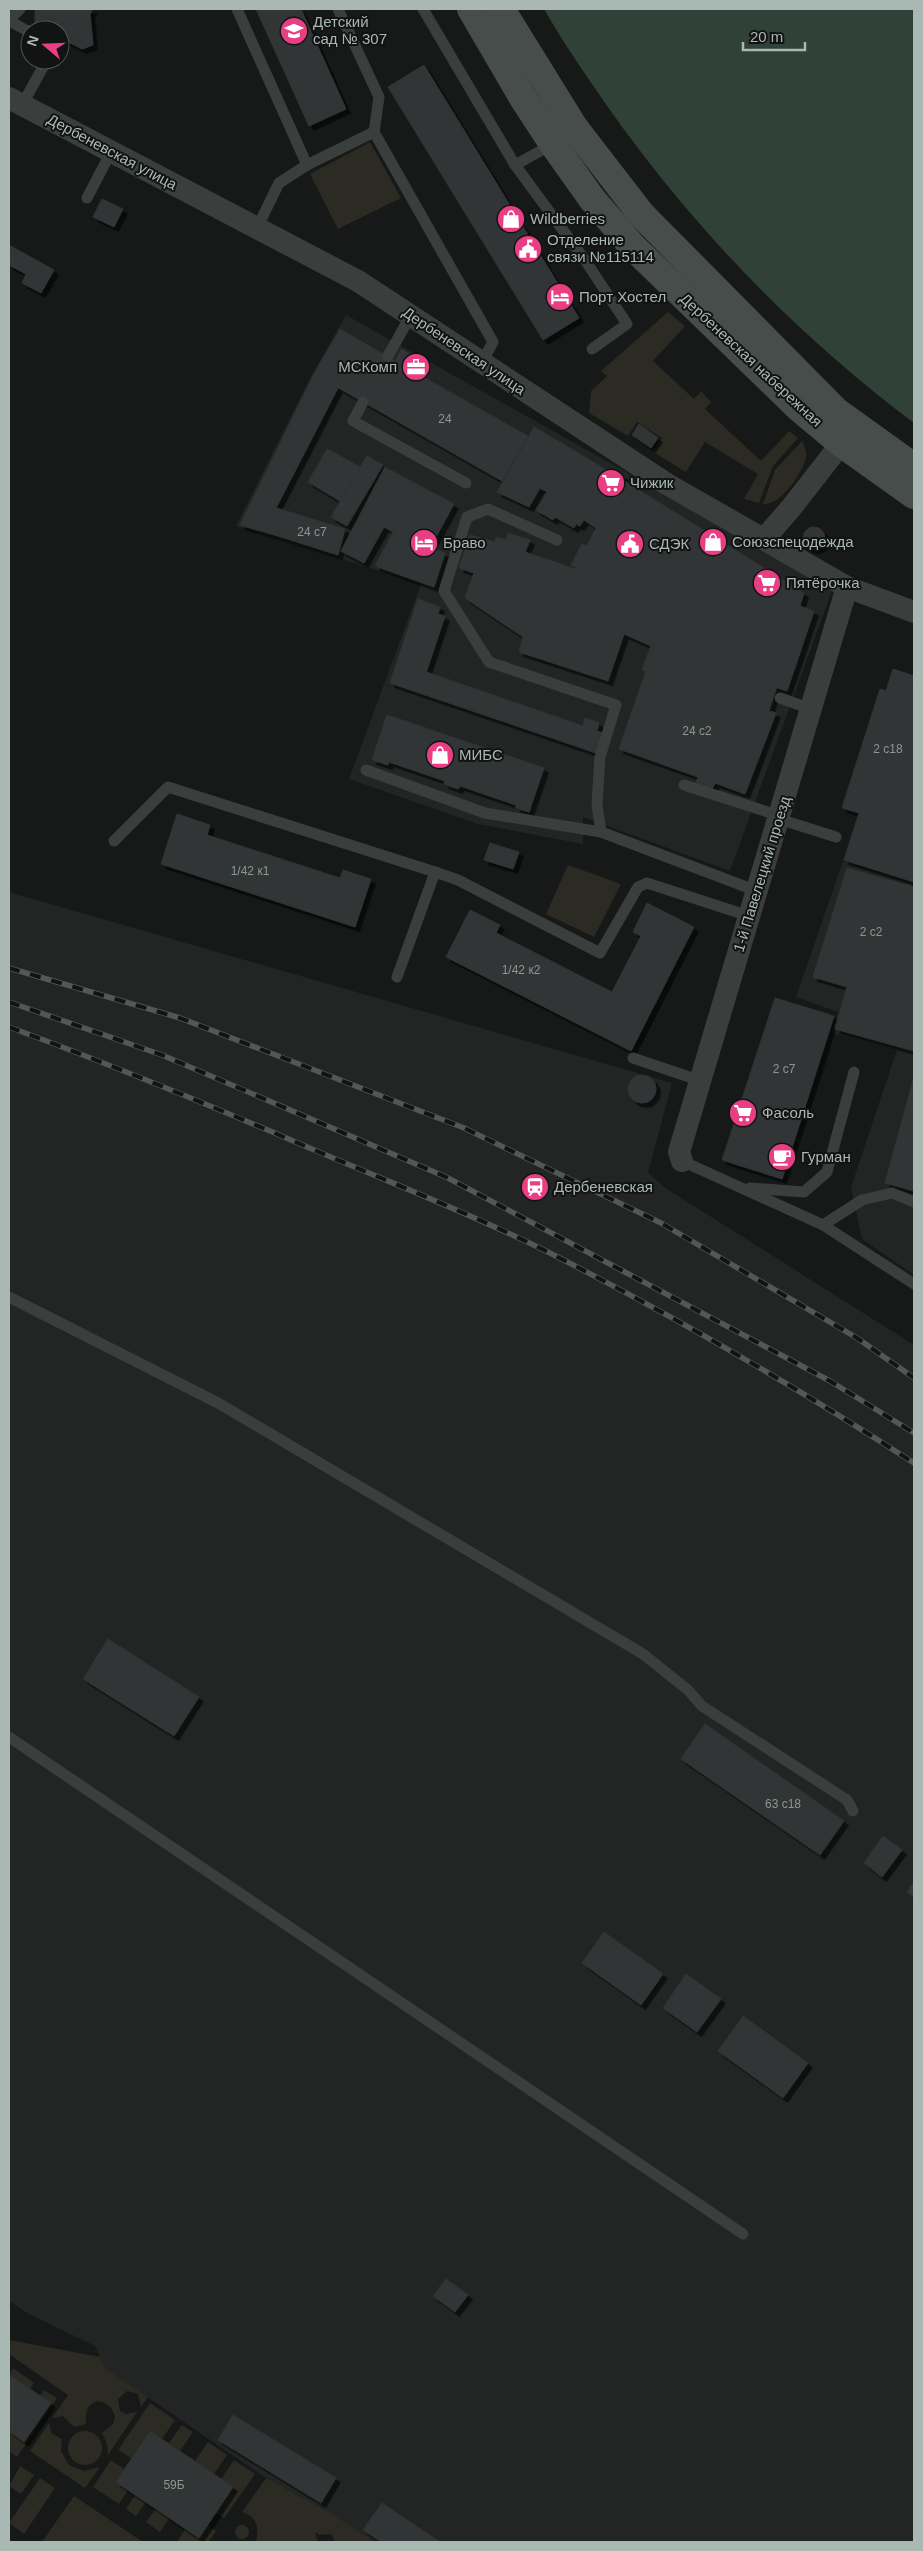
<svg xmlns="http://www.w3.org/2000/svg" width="923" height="2551" viewBox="0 0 923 2551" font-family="Arial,sans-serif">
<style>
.built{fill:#232525}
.green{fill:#2b2b23}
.water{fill:#304137}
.building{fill:#323434;stroke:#313434;filter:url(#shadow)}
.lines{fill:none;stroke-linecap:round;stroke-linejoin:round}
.service{stroke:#3a3f3e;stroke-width:11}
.minor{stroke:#3a3f3e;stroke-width:22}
.secondary{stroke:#464d4b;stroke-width:28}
.rail-casing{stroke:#515856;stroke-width:5.5}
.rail{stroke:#121313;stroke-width:4;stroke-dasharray:11;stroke-linecap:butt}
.labels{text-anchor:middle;stroke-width:4;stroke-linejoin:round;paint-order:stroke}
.number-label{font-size:12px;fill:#8b9792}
.poi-label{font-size:15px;fill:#a9b8b2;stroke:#121313;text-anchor:start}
.street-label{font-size:15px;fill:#a9b8b2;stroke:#121313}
</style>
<defs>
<filter id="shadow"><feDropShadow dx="4.5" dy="4.5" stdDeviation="0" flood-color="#0009"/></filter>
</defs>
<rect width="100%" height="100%" fill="#171818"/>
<g class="built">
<path d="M346 315 833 588 730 871 583 817V844L478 824 349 779 421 584 236 526 309 380Z"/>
<path d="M843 861 914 883V1275L862 1239 851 1187 897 1050 832 1033 838 1012 796 997Z"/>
<path d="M9 892 672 1083 648 1173 667 1189 914 1345V2542H375L331 2513 266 2478 105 2368 95 2346 27 2313 9 2301Z"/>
</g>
<g class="green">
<path d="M370 142 401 198 338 229 310 174Z"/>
<path d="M668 312 685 326 653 361 694 399 701 391 711 402 705 409 761 461 789 431 798 438 773 466 759 503 744 499 758 474 705 442 686 472 653 452 662 438 637 422 628 436 589 413 591 391 607 376 601 371Z"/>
<path d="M802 441C805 448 808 454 805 461 800 476 780 506 763 504L775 470Z"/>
<path d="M568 865 621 884 594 937 546 914Z"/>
<path d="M9 2340 100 2357 105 2368 148 2397 141 2407 138 2394 127 2391 118 2399 120 2411 126 2414 137 2412 108 2455 107 2444 102 2433 113 2424 115 2417C113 2405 97 2394 88 2408 85 2413 86 2419 86 2424L74 2427 63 2416 52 2418 68 2395 9 2354Z"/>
<path d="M13 2368 34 2383 30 2389 9 2375Z"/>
<path d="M44 2390 57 2398 17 2457 9 2451V2431L24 2442 50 2403 40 2396Z"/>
<path d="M150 2403 175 2420 162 2439 150 2431 131 2458 118 2450Z"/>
<path d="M49 2423 52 2434 62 2439 61 2451 69 2465 84 2471 100 2467 85 2488 30 2451Z"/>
<path d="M182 2425 193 2432 180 2451 169 2443Z"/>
<circle cx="85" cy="2448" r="17"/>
<path d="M208 2442 227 2455 214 2474 195 2461Z"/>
<path d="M111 2460 124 2469 116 2482 128 2490 119 2504 93 2487Z"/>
<path d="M234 2460 255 2474 224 2518 216 2513 233 2487 221 2479Z"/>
<path d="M20 2466 34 2475 21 2494 9 2486Z"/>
<path d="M40 2478 55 2488 24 2534 9 2523Z"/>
<path d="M266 2478 331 2513 375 2542H335L331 2534 319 2535 315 2532 318 2542H256C259 2529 258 2517 242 2512Z"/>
<path d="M135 2495 146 2502 136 2516 126 2509Z"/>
<path d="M74 2496 143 2542H42Z"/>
<path d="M156 2509 169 2518 160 2532 146 2522Z"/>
<path d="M208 2525 216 2531 208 2542H177L185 2529 199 2538Z"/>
<circle cx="242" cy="2532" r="7"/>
</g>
<path class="water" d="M544 9H914V423C797 335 695 230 610 110 587 77 564 44 544 9Z"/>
<g class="building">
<path d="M35 9H93L90 14 93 45 82 49 60 38V30H44L35 26Z"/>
<path d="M256 9H301L346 109 309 126Z"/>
<path d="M424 65 579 318 543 340 388 87Z"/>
<path d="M102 199 123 209 114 227 93 217Z"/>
<path d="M9 245 54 270 41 293 22 283 26 274 9 265Z"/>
<path d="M340 329 395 361 401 349 423 361 416 373 528 436 502 481 314 374Z"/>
<path d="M314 374 338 388 276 508 286 511 278 536 240 525Z"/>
<path d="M639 424 658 438 651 448 632 435Z"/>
<path d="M534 427 610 472 612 469 624 476 623 480 804 593 800 606 814 611 787 691 651 646 624 634 608 681 519 652 523 637 465 598 474 573 459 568 470 535 495 542 496 537 506 540 508 533 530 540 525 552 575 569 576 567 571 565 582 544 587 546 596 528 584 520 580 526 576 524 574 528 555 517 553 520 536 510 547 492 540 488 529 507 497 492Z"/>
<path d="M327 449 360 467 340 501 308 482Z"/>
<path d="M367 456 383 465 347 526 331 517Z"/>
<path d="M385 467 418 485 393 532 384 527 364 563 341 551Z"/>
<path d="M418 485 454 504 430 548 445 553 434 587 375 566Z"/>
<path d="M286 511 345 529 338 555 278 536Z"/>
<circle cx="814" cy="538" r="11"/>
<path d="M418 599 440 607 438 614 445 616 426 673 397 662Z"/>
<path d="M651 646 777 686 769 711 776 713 745 794 715 783 711 792 695 786 698 777 619 749 646 671 642 670Z"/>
<path d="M397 662 583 726 585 718 599 723 597 731 605 734 599 754 390 683Z"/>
<path d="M893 669 914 676 912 684 914 685V882L844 860 859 813 842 808 880 689 886 691Z"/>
<path d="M387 715 544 768 529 812 516 808V805L460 786 458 789 444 784 445 781 389 762 388 765 372 760Z"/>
<path d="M177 814 210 825 207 835 340 878 343 870 371 879 355 927 161 864Z"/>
<path d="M490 843 519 852 513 869 484 860Z"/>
<path d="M847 868 914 887V1051L835 1029 847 987 813 977Z"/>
<path d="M647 903 694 927 631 1051 446 957 470 910 500 925 496 933 612 992 641 936 633 932Z"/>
<path d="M775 998 834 1016 782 1179 722 1160Z"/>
<circle cx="642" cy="1089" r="14"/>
<path d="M914 1077V1191L885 1183Z"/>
<path d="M108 1639 199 1697 174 1736 83 1679Z"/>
<path d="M705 1724 844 1821 820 1855 681 1759Z"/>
<path d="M883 1836 902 1850 882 1877 864 1863Z"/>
<path d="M914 1882V1897L907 1892Z"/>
<path d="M604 1932 663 1974 641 2005 582 1963Z"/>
<path d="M686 1974 721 1999 697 2032 663 2008Z"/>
<path d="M743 2016 808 2063 783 2098 718 2051Z"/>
<path d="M446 2279 468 2295 455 2312 433 2296Z"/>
<path d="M9 2375 51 2403 24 2442 9 2431Z"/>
<path d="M233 2415 336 2478 321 2503 218 2440Z"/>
<path d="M150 2431 233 2487 199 2538 116 2482Z"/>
<path d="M382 2503 440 2542H381L363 2530Z"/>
</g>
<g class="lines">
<g class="service">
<path d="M237 9 307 165"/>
<path d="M423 9 515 165 585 260 627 324 592 349"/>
<path d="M9 20 20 9"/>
<path d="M9 21 30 32"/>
<path d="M22 105 47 60"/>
<path d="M374 132 493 342 482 362"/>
<path d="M515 165 553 144"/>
<path d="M87 198 111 152"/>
<path d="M257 228 279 183 307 165 374 132 379 97 338 9"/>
<path d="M388 356 411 315"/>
<path d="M363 402 353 421 466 483"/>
<path d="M557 540 488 509 467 517 444 591 489 662 616 705 600 757 597 805 601 832 757 891"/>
<path d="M780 698 811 709"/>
<path d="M366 770 485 813 601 832"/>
<path d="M684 785 780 816"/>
<path d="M779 819 836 837"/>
<path d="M114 841 168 787 435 872"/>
<path d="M397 977 435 872 458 880 600 953 638 887 647 883 749 916"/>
<path d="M633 1058 701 1081"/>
<path d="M682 1161 823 1225 914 1284"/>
<path d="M750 1188 804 1192 827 1172 854 1072"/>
<path d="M823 1225 862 1200 892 1193 914 1202"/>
<path d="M9 1297 220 1404 643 1654 688 1690 702 1706 847 1800 853 1811"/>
<path d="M9 1737 743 2234"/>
</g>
<g class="minor">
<path d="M9 98 358 281 667 484 847 587 914 612"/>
<path d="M764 539 791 508 851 431"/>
<path d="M682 1161 679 1152 847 587"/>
</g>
<g class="secondary">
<path d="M471 9 523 98 553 144 592 199 633 247 799 408 841 443 914 495"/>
<path d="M501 9 574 127 641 214 836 411 914 467"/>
</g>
<defs>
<g id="rail">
<path d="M9 968 180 1018 464 1128 661 1223 857 1338 914 1378"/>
<path d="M9 1002 162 1055 446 1177 830 1381 914 1433"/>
<path d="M9 1027C104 1062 197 1100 291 1140 376 1177 463 1210 546 1251 672 1315 795 1386 914 1463"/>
</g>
</defs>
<use href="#rail" class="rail-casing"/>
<use href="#rail" class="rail"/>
</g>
<defs>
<symbol id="school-disc" viewBox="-11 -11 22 22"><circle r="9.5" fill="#e83f84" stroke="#121313"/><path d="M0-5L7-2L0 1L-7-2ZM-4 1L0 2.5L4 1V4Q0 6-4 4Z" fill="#fff"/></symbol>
<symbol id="shop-disc" viewBox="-11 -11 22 22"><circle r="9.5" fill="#e83f84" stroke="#121313"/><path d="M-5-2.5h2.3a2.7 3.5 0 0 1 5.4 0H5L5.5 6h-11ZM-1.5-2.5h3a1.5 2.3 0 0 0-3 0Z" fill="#fff"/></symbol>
<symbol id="civic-disc" viewBox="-11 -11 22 22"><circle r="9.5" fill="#e83f84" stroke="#121313"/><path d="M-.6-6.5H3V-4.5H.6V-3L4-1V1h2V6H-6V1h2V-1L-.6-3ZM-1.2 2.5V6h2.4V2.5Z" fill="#fff"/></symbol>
<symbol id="hotel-disc" viewBox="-11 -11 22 22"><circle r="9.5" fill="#e83f84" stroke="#121313"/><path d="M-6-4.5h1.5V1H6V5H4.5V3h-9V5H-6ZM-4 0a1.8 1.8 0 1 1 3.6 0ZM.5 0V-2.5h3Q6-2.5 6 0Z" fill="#fff"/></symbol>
<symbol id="office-disc" viewBox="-11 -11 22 22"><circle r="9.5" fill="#e83f84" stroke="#121313"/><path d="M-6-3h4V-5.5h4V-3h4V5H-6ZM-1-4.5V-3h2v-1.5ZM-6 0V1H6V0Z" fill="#fff"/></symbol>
<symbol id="supermarket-disc" viewBox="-11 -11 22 22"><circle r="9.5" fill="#e83f84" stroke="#121313"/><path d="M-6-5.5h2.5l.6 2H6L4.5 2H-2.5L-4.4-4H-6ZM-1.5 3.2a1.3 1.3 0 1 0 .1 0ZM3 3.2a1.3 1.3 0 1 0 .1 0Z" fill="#fff"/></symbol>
<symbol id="cafe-disc" viewBox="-11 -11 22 22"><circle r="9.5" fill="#e83f84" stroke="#121313"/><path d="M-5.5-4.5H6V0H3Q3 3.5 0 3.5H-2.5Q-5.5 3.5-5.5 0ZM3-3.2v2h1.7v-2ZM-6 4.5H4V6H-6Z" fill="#fff"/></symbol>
<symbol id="station-disc" viewBox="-11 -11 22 22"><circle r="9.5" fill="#e83f84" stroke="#121313"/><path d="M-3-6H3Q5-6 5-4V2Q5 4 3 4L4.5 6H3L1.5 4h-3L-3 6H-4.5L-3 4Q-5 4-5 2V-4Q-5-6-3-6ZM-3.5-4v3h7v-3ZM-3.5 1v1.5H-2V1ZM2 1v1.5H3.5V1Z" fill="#fff"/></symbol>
</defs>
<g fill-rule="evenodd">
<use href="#school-disc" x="278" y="15" width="32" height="32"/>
<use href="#shop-disc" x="495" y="203" width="32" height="32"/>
<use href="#civic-disc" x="512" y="233" width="32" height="32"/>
<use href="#hotel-disc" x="544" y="281" width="32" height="32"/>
<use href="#office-disc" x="400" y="351" width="32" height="32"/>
<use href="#supermarket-disc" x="595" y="467" width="32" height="32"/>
<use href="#shop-disc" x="697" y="526" width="32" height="32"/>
<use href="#hotel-disc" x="408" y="527" width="32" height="32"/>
<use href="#civic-disc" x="614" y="528" width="32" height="32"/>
<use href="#supermarket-disc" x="751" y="567" width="32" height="32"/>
<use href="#shop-disc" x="424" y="739" width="32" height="32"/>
<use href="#supermarket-disc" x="727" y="1097" width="32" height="32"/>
<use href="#cafe-disc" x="766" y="1141" width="32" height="32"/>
<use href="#station-disc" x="519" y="1171" width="32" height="32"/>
</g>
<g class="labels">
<g class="number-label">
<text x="445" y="423">24</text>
<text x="312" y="536">24 с7</text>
<text x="697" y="735">24 с2</text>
<text x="888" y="753">2 с18</text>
<text x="250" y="875">1/42 к1</text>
<text x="871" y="936">2 с2</text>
<text x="521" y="974">1/42 к2</text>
<text x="784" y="1073">2 с7</text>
<text x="783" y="1808">63 с18</text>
<text x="174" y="2489">59Б</text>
</g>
<g class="poi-label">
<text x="313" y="27">Детский<tspan x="313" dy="17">сад № 307</tspan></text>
<text x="530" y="224">Wildberries</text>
<text x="547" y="245">Отделение<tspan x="547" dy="17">связи №115114</tspan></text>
<text x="579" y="302">Порт Хостел</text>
<text x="397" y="372" text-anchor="end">МСКомп</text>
<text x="630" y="488">Чижик</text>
<text x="732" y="547">Союзспецодежда</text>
<text x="443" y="548">Браво</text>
<text x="649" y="549">СДЭК</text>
<text x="786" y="588">Пятёрочка</text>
<text x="459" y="760">МИБС</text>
<text x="762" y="1118">Фасоль</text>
<text x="801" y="1162">Гурман</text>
<text x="554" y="1192">Дербеневская</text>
</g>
<g class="street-label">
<text transform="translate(112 152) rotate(28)" y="5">Дербеневская улица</text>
<text transform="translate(464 351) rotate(34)" y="5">Дербеневская улица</text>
<text transform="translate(751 360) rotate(43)" y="5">Дербеневская набережная</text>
<text transform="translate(762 874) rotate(-73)" y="5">1-й Павелецкий проезд</text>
</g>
</g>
<rect width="923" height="2551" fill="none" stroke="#a9b8b2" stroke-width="20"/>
<g transform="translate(45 45) rotate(289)"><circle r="24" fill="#121313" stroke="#4e5553"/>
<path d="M0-4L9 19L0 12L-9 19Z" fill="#e83f84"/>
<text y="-8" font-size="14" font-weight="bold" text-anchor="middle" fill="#a9b8b2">N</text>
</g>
<path d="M743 42v8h62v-8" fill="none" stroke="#a9b8b2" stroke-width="2.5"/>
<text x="750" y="42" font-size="15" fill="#a9b8b2" stroke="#121313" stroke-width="4" paint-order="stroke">20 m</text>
</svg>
